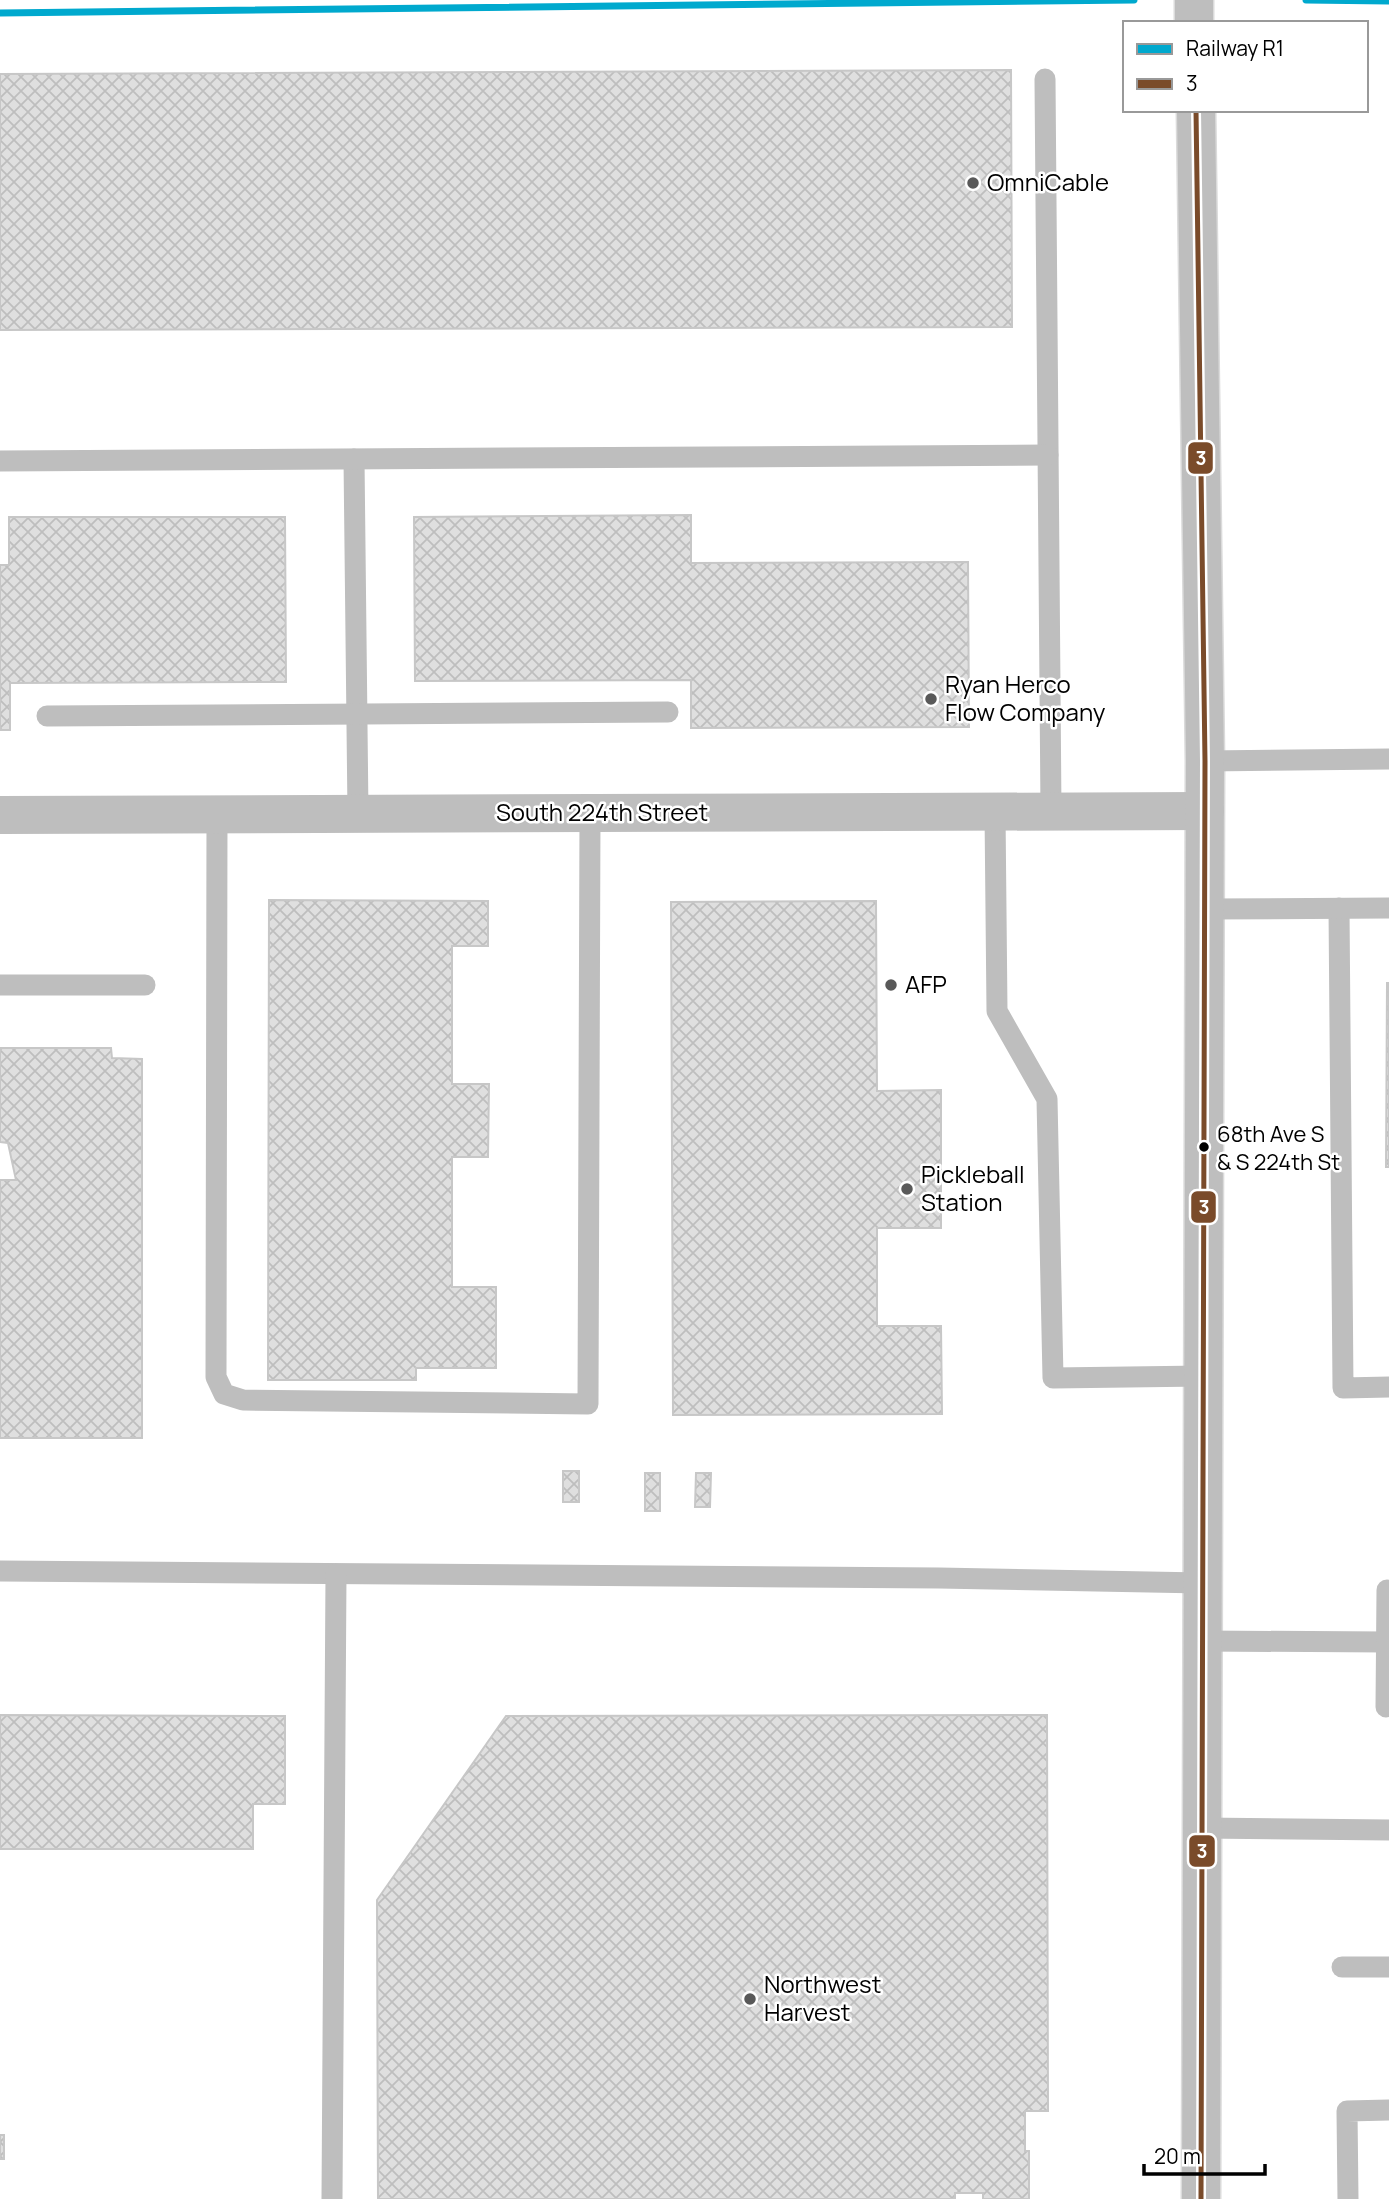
<svg xmlns="http://www.w3.org/2000/svg" width="1389" height="2199" viewBox="0 0 1389 2199" font-family="Manrope,sans-serif">
<style>
.building{fill:url(#building-cross-hatch);stroke:#c7c7c7;stroke-width:2}
.lines{fill:none;stroke-linecap:round;stroke-linejoin:round}
.primary-casing{stroke:#dbdbdb;stroke-width:41}
.lane{stroke:#bebebe;stroke-width:21}
.street{stroke:#bebebe;stroke-width:38}
.primary{stroke:#bebebe;stroke-width:38}
.bus-1-casing{stroke:#fff;stroke-width:10}
.bus-1{stroke:#7a4b2a;stroke-width:5}
.rail-1-casing{stroke:#fff;stroke-width:12}
.rail-1{stroke:#00a9ce;stroke-width:7}
.poi-dot{fill:#595959;stroke:#fff;stroke-width:2.5}
.bus-dot{fill:#000;stroke:#fff;stroke-width:2.5}
.labels{text-anchor:middle;stroke-width:5;stroke-linejoin:round;paint-order:stroke}
.bus-label{font-size:22px;fill:#000;stroke:#fff;text-anchor:start}
.poi-label{font-size:24px;fill:#000;stroke:#fff;text-anchor:start}
.street-label{font-size:24px;fill:#000;stroke:#fff}
.line-badge{stroke:#fff;stroke-width:2.5}
.badge-label{font-size:19px;text-anchor:middle;font-weight:bold;fill:#fff}
</style>
<defs>
<pattern id="building-cross-hatch" width="8" height="8" patternUnits="userSpaceOnUse" patternTransform="scale(1.75)"><rect width="8" height="8" fill="#dfdfdf"/><path d="M0 0l8 8M0 8l8-8" fill="none" stroke="#bebebe"/></pattern>
</defs>
<rect width="100%" height="100%" fill="#fff"/>
<g class="building">
<path d="M1011 70 1012 327 0 330V74Z"/>
<path d="M691 515V563L968 562 969 727 691 728V680L415 681 414 517Z"/>
<path d="M9 517H285L286 682 10 683V730H0V565H9Z"/>
<path d="M269 900 488 901V946H452V1084H489L488 1157H452V1287H496V1368H416V1380H268Z"/>
<path d="M876 901 877 1091 941 1090V1228H877V1326H941L942 1414 673 1415 671 902Z"/>
<path d="M1387 983H1389V1167H1386Z"/>
<path d="M0 1048H111L112 1058 142 1059V1438H0V1180H16L8 1143 0 1142Z"/>
<rect x="563" y="1471" width="16" height="31"/>
<rect x="645" y="1473" width="15" height="38"/>
<path d="M696 1473H711L710 1507H695Z"/>
<path d="M0 1715 285 1716V1804H253V1849H0Z"/>
<path d="M1047 1715 1048 2111H1025V2151H1029V2199H983V2193H955V2199H378L377 1900 506 1716Z"/>
<rect x="0" y="2135" width="4" height="24"/>
</g>
<g class="lines">
<defs>
<g id="primary">
<path d="M1194 0V23"/>
<path d="M1196 110 1205 761 1201 2199"/>
</g>
</defs>
<use href="#primary" class="primary-casing"/>
<g class="lane">
<path d="M1045 79 1051 811"/>
<path d="M354 459 358 814"/>
<path d="M0 461 1048 455"/>
<path d="M47 716 668 712"/>
<path d="M1205 761 1389 759"/>
<path d="M995 812 997 1011 1047 1099 1053 1378 1203 1376"/>
<path d="M217 815 216 1377 224 1394 243 1400 588 1404 590 813"/>
<path d="M1339 908 1343 1388 1389 1387"/>
<path d="M1205 909 1389 908"/>
<path d="M0 985H145"/>
<path d="M0 1571 939 1578 1202 1583"/>
<path d="M1202 1641 1387 1642"/>
<path d="M1386 1707 1387 1590"/>
<path d="M1202 1828 1389 1830"/>
<path d="M1342 1967H1389"/>
<path d="M332 2199 336 1574"/>
<path d="M1348 2199 1347 2111 1389 2110"/>
</g>
<path class="street" d="M0 815 1205 811"/>
<use href="#primary" class="primary"/>
<defs>
<path id="bus-1" d="M1196 110 1205 761 1201 2199"/>
</defs>
<use href="#bus-1" class="bus-1-casing"/>
<use href="#bus-1" class="bus-1"/>
<defs>
<g id="rail-1">
<path d="M1306 0 1389 1"/>
<path d="M0 13 1134 0"/>
</g>
</defs>
<use href="#rail-1" class="rail-1-casing"/>
<use href="#rail-1" class="rail-1"/>
</g>
<g class="poi-dot">
<circle cx="973" cy="183" r="7"/>
<circle cx="931" cy="699" r="7"/>
<circle cx="891" cy="985" r="7"/>
<circle cx="907" cy="1189" r="7"/>
<circle cx="750" cy="1999" r="7"/>
</g>
<circle class="bus-dot" cx="1204" cy="1147" r="6"/>
<g class="labels">
<g class="bus-label">
<text x="1217" y="1142">68th Ave S<tspan x="1217" dy="28">&amp; S 224th St</tspan></text>
</g>
<g class="poi-label">
<text x="987" y="191">OmniCable</text>
<text x="945" y="693">Ryan Herco<tspan x="945" dy="28">Flow Company</tspan></text>
<text x="905" y="993">AFP</text>
<text x="921" y="1183">Pickleball<tspan x="921" dy="28">Station</tspan></text>
<text x="764" y="1993">Northwest<tspan x="764" dy="28">Harvest</tspan></text>
</g>
<g class="street-label">
<text x="602" y="821">South 224th Street</text>
</g>
</g>
<g class="line-badge">
<rect x="1187" y="441" width="27" height="34" rx="7" fill="#7a4b2a"/>
<rect x="1190" y="1190" width="27" height="34" rx="7" fill="#7a4b2a"/>
<rect x="1188" y="1834" width="28" height="34" rx="7" fill="#7a4b2a"/>
</g>
<g class="badge-label">
<text x="1201" y="465">3</text>
<text x="1204" y="1214">3</text>
<text x="1202" y="1858">3</text>
</g>
<rect x="1123" y="21" width="245" height="91" fill="#ffffff" stroke="#999999" stroke-width="2"/>
<rect x="1137" y="44" width="35" height="10" fill="#00a9ce" stroke="#999999" stroke-width="2"/>
<text x="1186" y="56" font-size="21" fill="#000000">Railway R1</text>
<rect x="1137" y="79" width="35" height="10" fill="#7a4b2a" stroke="#999999" stroke-width="2"/>
<text x="1186" y="91" font-size="21" fill="#000000">3</text>
<path d="M1144 2164v10h121v-10" fill="none" stroke="#000000" stroke-width="3.5"/>
<text x="1154" y="2164" font-size="21" fill="#000000" stroke="#ffffff" stroke-width="5" paint-order="stroke">20 m</text>
</svg>
